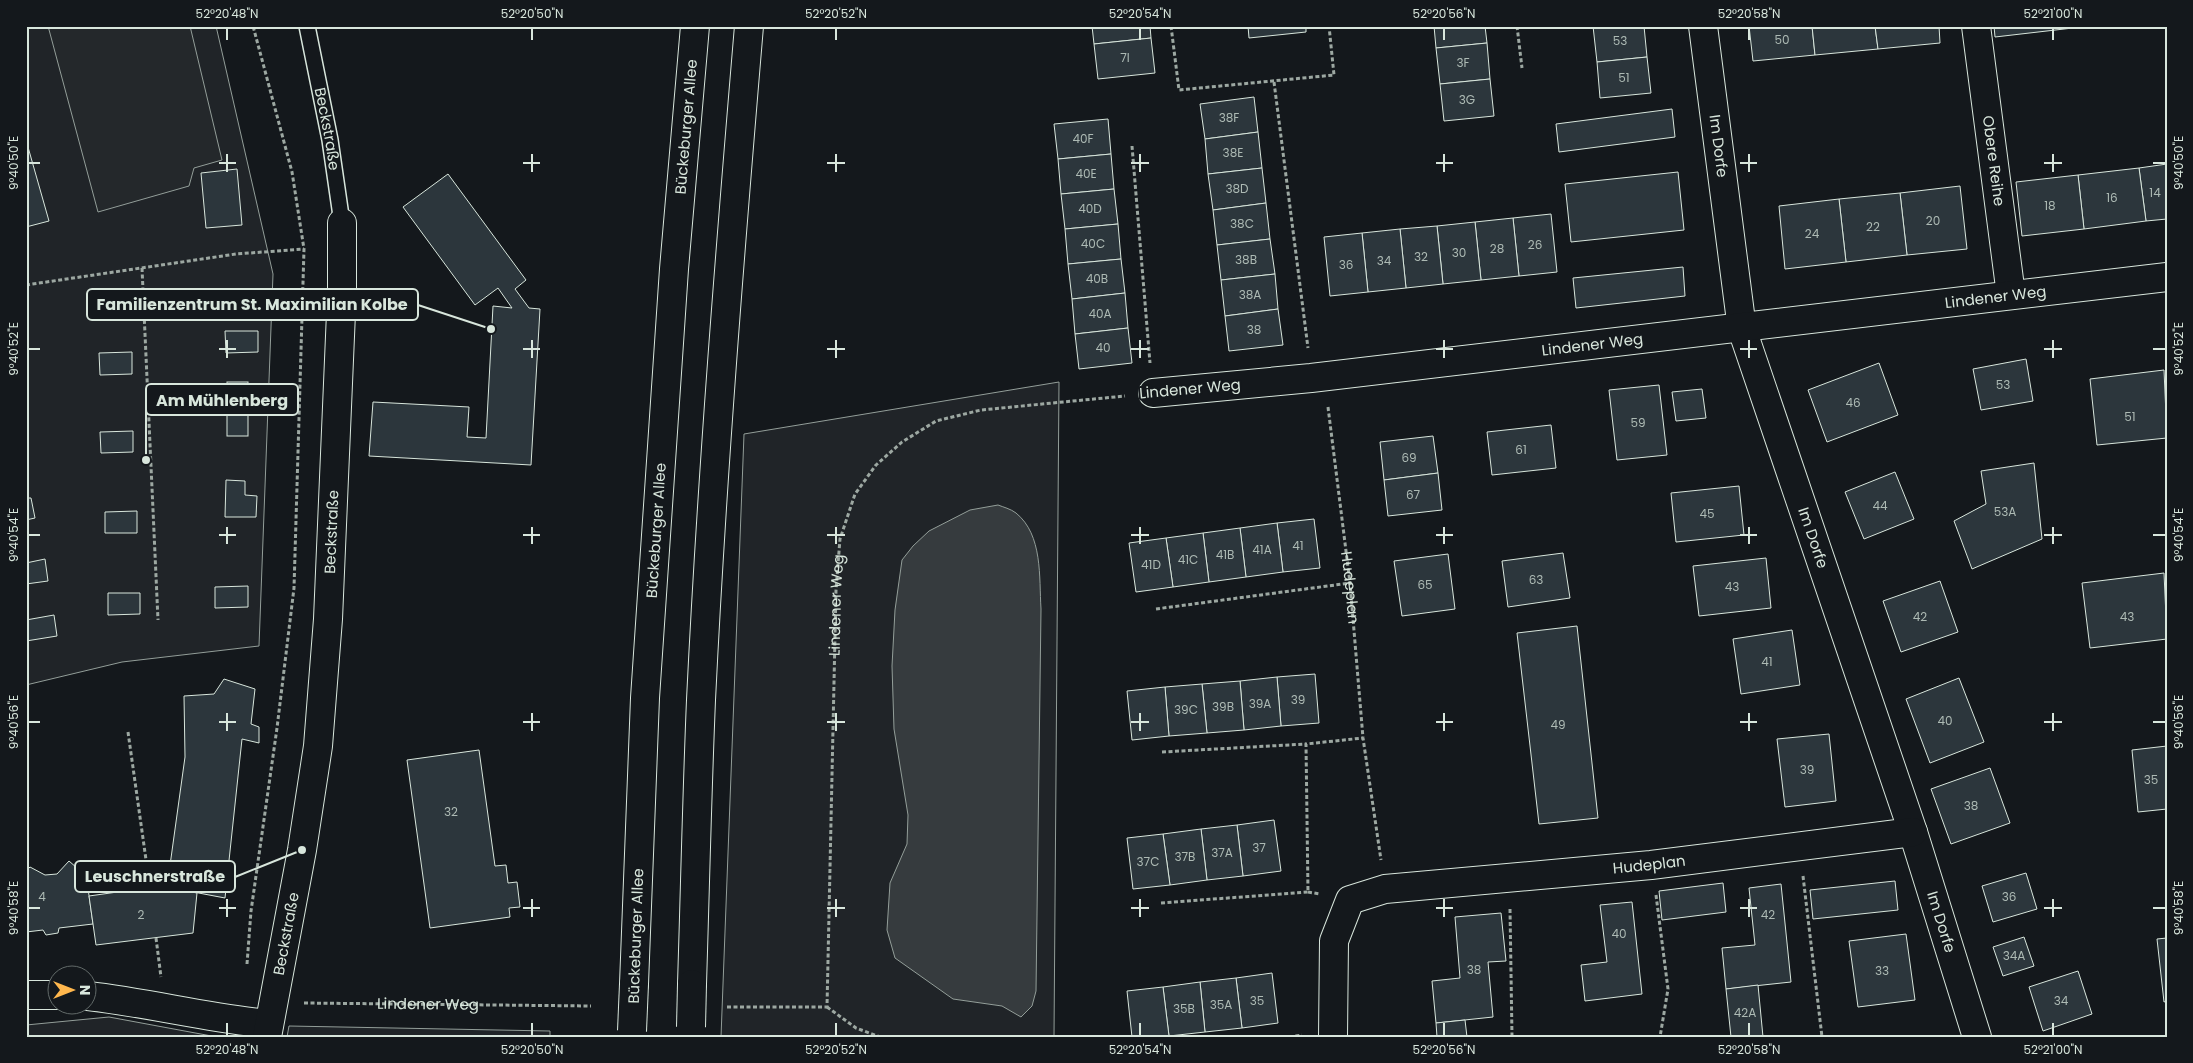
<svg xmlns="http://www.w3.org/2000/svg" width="2193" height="1063" viewBox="0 0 2193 1063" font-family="Poppins,sans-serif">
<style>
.green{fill:#202428;stroke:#939e99}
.parking{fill:#24282b;stroke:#939e99}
.water{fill:#363b3e;stroke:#939e99}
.building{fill:#2c363c;stroke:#d8e6dc}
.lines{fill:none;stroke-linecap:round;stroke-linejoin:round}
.service-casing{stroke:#d8e6dc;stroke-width:18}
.minor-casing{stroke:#d8e6dc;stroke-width:30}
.trunk-casing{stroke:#d8e6dc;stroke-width:30}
.path{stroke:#9da8a2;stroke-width:3;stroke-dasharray:4 2.5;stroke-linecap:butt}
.service{stroke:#14181c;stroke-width:15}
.minor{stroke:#14181c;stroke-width:28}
.trunk{stroke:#14181c;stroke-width:28}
.trunk-bridge-casing{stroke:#d8e6dc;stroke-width:30;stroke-linecap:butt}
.trunk-bridge{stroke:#14181c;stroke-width:28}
.ticks{fill:none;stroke:#d8e6dc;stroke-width:2}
.labels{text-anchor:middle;stroke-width:4;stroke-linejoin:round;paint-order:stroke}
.number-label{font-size:12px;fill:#adbab4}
.street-label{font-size:15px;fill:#d8e6dc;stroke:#14181c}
.leader{fill:none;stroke:#d8e6dc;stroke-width:2}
.callout-dot{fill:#d8e6dc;stroke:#14181c;stroke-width:2}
.callout{fill:#14181c;stroke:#d8e6dc;stroke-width:2}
.callout-label{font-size:16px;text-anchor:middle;font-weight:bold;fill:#d8e6dc}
.neatline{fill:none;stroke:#d8e6dc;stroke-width:2}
.ticks-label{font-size:12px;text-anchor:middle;fill:#d8e6dc}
</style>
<rect width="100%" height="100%" fill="#14181c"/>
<g class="green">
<path d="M26 26H216L273 274 259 646 122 662 26 685Z"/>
<path d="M1059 382 1054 1037H721L744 434Z"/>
<path d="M109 1017 217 1037H26V1025Z"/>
<path d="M289 1026 550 1031V1037H287Z"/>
</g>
<path class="parking" d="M48 26H190L222 160 194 168 189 186 98 212Z"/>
<path class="water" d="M998 505C1003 507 1011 509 1016 513 1043 535 1039 577 1041 609L1036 991 1032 1006 1021 1017 1002 1006 953 999 895 958 887 930 890 883 907 844 908 815 894 729 892 666 895 610 902 560 913 546 929 531 970 510Z"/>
<g class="building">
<path d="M1092 26H1150L1151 38 1094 44Z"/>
<path d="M1248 26H1306V32L1249 38Z"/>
<path d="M1434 26H1485L1487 43 1436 48Z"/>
<path d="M1593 26H1644L1647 57 1597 62Z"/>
<path d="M1749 26H1812L1815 55 1753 61Z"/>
<path d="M1812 26H1875L1878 49 1815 55Z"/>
<path d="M1875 26H1939L1940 43 1878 49Z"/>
<path d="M1994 26H2090L1995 37Z"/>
<path d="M1151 38 1155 73 1098 79 1094 44Z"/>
<path d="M1487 43 1490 79 1440 84 1436 48Z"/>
<path d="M1647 57 1651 93 1600 98 1597 62Z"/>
<path d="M1490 79 1494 116 1444 121 1440 84Z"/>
<path d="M1254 97 1258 132 1205 139 1200 104Z"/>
<path d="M1672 109 1675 137 1559 152 1556 124Z"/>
<path d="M1108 119 1111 154 1058 159 1054 124Z"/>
<path d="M1258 132 1262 168 1208 174 1205 139Z"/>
<path d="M26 140 49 221 26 227Z"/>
<path d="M1111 154 1114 189 1061 194 1058 159Z"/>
<path d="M2167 164V219L2146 221 2139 168Z"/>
<path d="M1262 168 1266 203 1213 210 1208 174Z"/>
<path d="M2139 168 2146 221 2084 229 2078 175Z"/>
<path d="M237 169 242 225 206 228 201 173Z"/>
<path d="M1678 172 1684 230 1571 242 1565 184Z"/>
<path d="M448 174 526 280 515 289 529 308 540 309 531 465 369 456 373 402 469 407 467 437 486 438 493 306 512 308 498 288 475 305 403 207Z"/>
<path d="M2078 175 2084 229 2022 236 2016 182Z"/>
<path d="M1960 186 1967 249 1907 255 1900 193Z"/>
<path d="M1114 189 1118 224 1065 229 1061 194Z"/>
<path d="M1900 193 1907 255 1846 262 1839 199Z"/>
<path d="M1839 199 1846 262 1785 269 1779 206Z"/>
<path d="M1266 203 1270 239 1217 245 1213 210Z"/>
<path d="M1551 214 1557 272 1519 276 1513 218Z"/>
<path d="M1513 218 1519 276 1481 280 1475 222Z"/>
<path d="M1475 222 1481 280 1443 284 1437 226Z"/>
<path d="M1118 224 1121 259 1068 264 1065 229Z"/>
<path d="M1437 226 1443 284 1406 288 1400 229Z"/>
<path d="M1400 229 1406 288 1368 292 1362 233Z"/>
<path d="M1362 233 1368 292 1330 296 1324 237Z"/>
<path d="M1270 239 1275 274 1221 280 1217 245Z"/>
<path d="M1121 259 1125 293 1072 299 1068 264Z"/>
<path d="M1683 267 1685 296 1576 308 1573 278Z"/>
<path d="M1275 274 1278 309 1225 316 1221 280Z"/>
<path d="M1125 293 1128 328 1075 334 1072 299Z"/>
<path d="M1278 309 1283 345 1229 351 1225 316Z"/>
<path d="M1128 328 1132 363 1079 369 1075 334Z"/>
<path d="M225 331H258V352L226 353Z"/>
<path d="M132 352V374L100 375 99 353Z"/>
<path d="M2026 359 2033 401 1981 410 1973 369Z"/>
<path d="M1879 363 1898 415 1827 442 1808 390Z"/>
<path d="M2164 370 2167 438 2097 445 2090 379Z"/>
<rect x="227" y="382" width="21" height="54"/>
<path d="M1659 385 1667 455 1617 460 1609 390Z"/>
<path d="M1702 389 1706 418 1676 421 1672 392Z"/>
<path d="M1551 425 1556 468 1492 475 1487 432Z"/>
<path d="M133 431V452L101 453 100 432Z"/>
<path d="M1433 436 1438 473 1384 480 1380 442Z"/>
<path d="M2034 463 2042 539 1972 569 1954 521 1986 504 1981 471Z"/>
<path d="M1895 472 1914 519 1864 539 1845 492Z"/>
<path d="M1438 473 1442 510 1388 516 1384 480Z"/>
<path d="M226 480 245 481V495L257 496 256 517H225Z"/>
<path d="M1739 486 1744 535 1676 542 1671 493Z"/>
<path d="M26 498H31L35 518 26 520Z"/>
<path d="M137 511V533H105V512Z"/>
<path d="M1314 519 1320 568 1283 572 1277 523Z"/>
<path d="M1277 523 1283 572 1246 577 1240 528Z"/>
<path d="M1240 528 1246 577 1209 582 1203 533Z"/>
<path d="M1203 533 1209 582 1173 587 1166 538Z"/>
<path d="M1166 538 1173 587 1136 592 1129 543Z"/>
<path d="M1563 553 1570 598 1508 607 1502 561Z"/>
<path d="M1448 554 1455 609 1402 616 1394 561Z"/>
<path d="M1766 558 1771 608 1699 616 1693 566Z"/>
<path d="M45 559 48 581 26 584V563Z"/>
<path d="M2164 573 2167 639 2090 648 2082 583Z"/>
<path d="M1940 581 1958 632 1901 652 1883 601Z"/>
<path d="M248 586V607L215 608V587Z"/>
<path d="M108 593H140V614L108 615Z"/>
<path d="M54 615 57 636 26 641V620Z"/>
<path d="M1577 626 1598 818 1539 824 1517 633Z"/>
<path d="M1792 630 1800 685 1741 694 1733 639Z"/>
<path d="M1315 674 1319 723 1281 726 1277 677Z"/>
<path d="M1277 677 1281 726 1244 730 1240 681Z"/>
<path d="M1959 678 1984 742 1930 763 1906 699Z"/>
<path d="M224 679 255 689 251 724 259 727V743L242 739 225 898 167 887 185 757 184 696 214 694Z"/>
<path d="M1240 681 1244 730 1207 733 1202 684Z"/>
<path d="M1202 684 1207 733 1169 736 1165 687Z"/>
<path d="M1165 687 1169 736 1132 740 1127 691Z"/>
<path d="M1829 734 1836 801 1785 807 1777 739Z"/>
<path d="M2167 746V809L2138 812 2132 750Z"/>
<path d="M479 750 495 866 506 865 508 883 517 882 520 907 509 908 510 917 430 928 407 760Z"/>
<path d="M1990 768 2010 823 1951 844 1931 789Z"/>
<path d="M1274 820 1281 871 1243 876 1237 825Z"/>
<path d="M1237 825 1243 876 1207 880 1201 829Z"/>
<path d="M1201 829 1207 880 1170 885 1163 834Z"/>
<path d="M1163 834 1170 885 1133 889 1127 838Z"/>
<path d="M69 861 77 868 85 867 93 924 59 928 58 933 46 935 43 930 26 932V871L30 867 45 875 57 874Z"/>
<path d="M2026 873 2037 909 1993 922 1982 886Z"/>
<path d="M1895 881 1898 910 1813 919 1810 890Z"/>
<path d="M1723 883 1726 912 1662 920 1659 891Z"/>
<path d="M1781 884 1791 982 1726 989 1722 948 1755 945 1749 888Z"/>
<path d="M160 886 197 893 193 933 96 945 89 896Z"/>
<path d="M1632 902 1642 994 1585 1001 1581 965 1607 962 1600 905Z"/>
<path d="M1501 913 1506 961 1488 962 1493 1017 1436 1023 1432 981 1460 978 1455 917Z"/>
<path d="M1906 934 1915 1000 1858 1007 1849 941Z"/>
<path d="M2024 937 2034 966 2003 976 1993 947Z"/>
<path d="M2167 938V1001L2164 1002 2157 939Z"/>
<path d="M2078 971 2092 1014 2043 1031 2029 987Z"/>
<path d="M1272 973 1278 1023 1242 1028 1236 978Z"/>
<path d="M1236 978 1242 1028 1205 1032 1200 982Z"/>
<path d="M1200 982 1205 1032 1169 1036 1163 987Z"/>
<path d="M1758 985 1763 1037H1731L1726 989Z"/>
<path d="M1163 987 1169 1036 1132 1037 1127 991Z"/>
<path d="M1465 1020 1467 1037H1437L1436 1023Z"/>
</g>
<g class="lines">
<defs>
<g id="service">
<path id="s4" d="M307 26 330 140 342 223"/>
</g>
<g id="minor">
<path id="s5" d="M1703 26 1742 329 1913 832 1977 1037"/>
<path id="s6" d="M1976 26 2011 295"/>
<path id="s7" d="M1153 393 1311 378 2167 277"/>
<path d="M26 995H58"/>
<path d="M88 996C149 1003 208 1018 269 1024"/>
<path id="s8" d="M267 1037 302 850 318 746 328 619 342 289V223"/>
<path id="s9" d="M1333 1037 1334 941 1350 900 1385 889 1651 865 1913 832"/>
</g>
<g id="trunk">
<path id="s10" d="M634 984 645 698 674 269 695 26"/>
<path d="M692 984C695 890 697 795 701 700 712 475 730 251 749 26"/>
</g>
</defs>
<use href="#service" class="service-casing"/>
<use href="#minor" class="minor-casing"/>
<use href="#trunk" class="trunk-casing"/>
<g class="path">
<path d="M1171 26 1179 90 1334 75 1329 26"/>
<path d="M1517 26 1522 68"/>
<path d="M1274 82 1308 348"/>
<path d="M1132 146 1150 363"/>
<path d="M142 268 158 620"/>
<path d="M26 285 236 254 304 249"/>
<path id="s1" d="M1328 407 1350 583 1363 738 1381 860"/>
<path d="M1156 609 1350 583"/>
<path d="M128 732 150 888"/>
<path d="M1162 752 1306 744"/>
<path d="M1803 876 1822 1037"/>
<path d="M1308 892 1320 894"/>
<path d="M1656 895 1668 989 1660 1037"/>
<path d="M1161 903 1308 892 1306 744 1363 738"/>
<path d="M1510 909 1512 1037"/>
<path d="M156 938 161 977"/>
<path d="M247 964 251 911 277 728 294 588 304 249 292 172 253 26"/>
<path id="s2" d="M304 1003 591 1006"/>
<path id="s3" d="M727 1007H827L836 590 840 539 855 494 876 465 902 442 936 421 981 410 1125 396"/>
<path d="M827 1007 856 1028 880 1037"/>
<path d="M1289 1037 1302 1035"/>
</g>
<use href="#service" class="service"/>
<use href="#minor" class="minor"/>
<use href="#trunk" class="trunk"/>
<defs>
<g id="trunk-bridge">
<path d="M691 1027 692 984"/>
<path d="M632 1031 634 984"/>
</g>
</defs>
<use href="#trunk-bridge" class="trunk-bridge-casing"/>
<use href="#trunk-bridge" class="trunk-bridge"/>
</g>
<path class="ticks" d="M227 28V40M532 28V40M836 28V40M1140 28V40M1444 28V40M1749 28V40M2053 28V40M227 154V172M532 154V172M836 154V172M1140 154V172M1444 154V172M1749 154V172M2053 154V172M28 163H40M219 163H236M523 163H540M827 163H845M1131 163H1149M1436 163H1453M1740 163H1757M2044 163H2062M2153 163H2166M227 340V358M532 340V358M836 340V358M1140 340V358M1444 340V358M1749 340V358M2053 340V358M28 349H40M219 349H236M523 349H540M827 349H845M1131 349H1149M1436 349H1453M1740 349H1757M2044 349H2062M2153 349H2166M227 527V544M532 527V544M836 527V544M1140 527V544M1444 527V544M1749 527V544M2053 527V544M28 535H40M219 535H236M523 535H540M827 535H845M1131 535H1149M1436 535H1453M1740 535H1757M2044 535H2062M2153 535H2166M227 713V731M532 713V731M836 713V731M1140 713V731M1444 713V731M1749 713V731M2053 713V731M28 722H40M219 722H236M523 722H540M827 722H845M1131 722H1149M1436 722H1453M1740 722H1757M2044 722H2062M2153 722H2166M227 899V917M532 899V917M836 899V917M1140 899V917M1444 899V917M1749 899V917M2053 899V917M28 908H40M219 908H236M523 908H540M827 908H845M1131 908H1149M1436 908H1453M1740 908H1757M2044 908H2062M2153 908H2166M227 1023V1036M532 1023V1036M836 1023V1036M1140 1023V1036M1444 1023V1036M1749 1023V1036M2053 1023V1036"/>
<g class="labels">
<g class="number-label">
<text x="1782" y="44">50</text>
<text x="1620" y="45">53</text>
<text x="1125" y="62">7I</text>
<text x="1463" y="67">3F</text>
<text x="1624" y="82">51</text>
<text x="1467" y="104">3G</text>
<text x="1229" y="122">38F</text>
<text x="1083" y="143">40F</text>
<text x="1233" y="157">38E</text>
<text x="1086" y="178">40E</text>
<text x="1237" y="193">38D</text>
<text x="2155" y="197">14</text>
<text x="2112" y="202">16</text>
<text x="2050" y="210">18</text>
<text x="1090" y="213">40D</text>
<text x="1933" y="225">20</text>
<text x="1242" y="228">38C</text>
<text x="1873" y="231">22</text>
<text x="1812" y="238">24</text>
<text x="1093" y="248">40C</text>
<text x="1535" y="249">26</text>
<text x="1497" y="253">28</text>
<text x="1459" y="257">30</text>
<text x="1421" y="261">32</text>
<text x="1246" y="264">38B</text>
<text x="1384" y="265">34</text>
<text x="1346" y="269">36</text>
<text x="1097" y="283">40B</text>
<text x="1250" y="299">38A</text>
<text x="1100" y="318">40A</text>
<text x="1254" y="334">38</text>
<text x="1103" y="352">40</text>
<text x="2003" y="389">53</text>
<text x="1853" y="407">46</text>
<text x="2130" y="421">51</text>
<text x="1638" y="427">59</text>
<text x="1521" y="454">61</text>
<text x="1409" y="462">69</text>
<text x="1413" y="499">67</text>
<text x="1880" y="510">44</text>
<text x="2005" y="516">53A</text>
<text x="1707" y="518">45</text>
<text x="1298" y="550">41</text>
<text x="1262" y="554">41A</text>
<text x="1225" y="559">41B</text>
<text x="1188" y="564">41C</text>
<text x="1151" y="569">41D</text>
<text x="1536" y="584">63</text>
<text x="1425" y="589">65</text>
<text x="1732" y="591">43</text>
<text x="1920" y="621">42</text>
<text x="2127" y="621">43</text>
<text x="1767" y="666">41</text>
<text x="1298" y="704">39</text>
<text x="1260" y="708">39A</text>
<text x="1223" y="711">39B</text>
<text x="1186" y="714">39C</text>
<text x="1945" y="725">40</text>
<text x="1558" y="729">49</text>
<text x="1807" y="774">39</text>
<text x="2151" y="784">35</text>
<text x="1971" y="810">38</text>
<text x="451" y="816">32</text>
<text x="1259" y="852">37</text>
<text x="1222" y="857">37A</text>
<text x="1185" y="861">37B</text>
<text x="1148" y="866">37C</text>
<text x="42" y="901">4</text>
<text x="2009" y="901">36</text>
<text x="141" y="919">2</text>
<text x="1768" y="919">42</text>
<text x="1619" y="938">40</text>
<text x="2014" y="960">34A</text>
<text x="1474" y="974">38</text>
<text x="1882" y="975">33</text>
<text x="1257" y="1005">35</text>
<text x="2061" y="1005">34</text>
<text x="1221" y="1009">35A</text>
<text x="1184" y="1013">35B</text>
<text x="1745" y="1017">42A</text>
</g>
<g class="street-label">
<text dy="5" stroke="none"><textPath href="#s10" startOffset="859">Bückeburger Allee</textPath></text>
<text dy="5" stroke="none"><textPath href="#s4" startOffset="105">Beckstraße</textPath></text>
<text dy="5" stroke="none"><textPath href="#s5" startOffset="121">Im Dorfe</textPath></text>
<text dy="5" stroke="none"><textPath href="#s6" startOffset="136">Obere Reihe</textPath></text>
<text dy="5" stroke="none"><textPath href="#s7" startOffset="848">Lindener Weg</textPath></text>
<text dy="5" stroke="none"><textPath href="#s7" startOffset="442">Lindener Weg</textPath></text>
<text transform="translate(1190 389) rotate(-5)" y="5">Lindener Weg</text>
<text dy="5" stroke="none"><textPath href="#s10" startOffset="454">Bückeburger Allee</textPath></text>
<text dy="5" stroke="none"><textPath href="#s8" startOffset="510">Beckstraße</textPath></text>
<text dy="5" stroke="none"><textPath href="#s5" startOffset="526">Im Dorfe</textPath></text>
<text dy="5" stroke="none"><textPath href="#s1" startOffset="182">Hudeplan</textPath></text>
<text dy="5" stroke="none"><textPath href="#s3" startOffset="502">Lindener Weg</textPath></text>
<text dy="5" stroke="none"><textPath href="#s9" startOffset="442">Hudeplan</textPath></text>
<text dy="5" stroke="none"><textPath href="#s5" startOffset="931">Im Dorfe</textPath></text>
<text dy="5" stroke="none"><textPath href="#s8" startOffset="105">Beckstraße</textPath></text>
<text transform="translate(636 936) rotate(-88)" y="5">Bückeburger Allee</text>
<text dy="5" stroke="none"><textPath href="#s2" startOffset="124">Lindener Weg</textPath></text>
</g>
</g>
<path class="leader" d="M491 329L418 305M146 460L146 400M302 850L235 877"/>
<g class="callout-dot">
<circle cx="491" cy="329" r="5"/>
<circle cx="146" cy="460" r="5"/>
<circle cx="302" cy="850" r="5"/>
</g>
<g class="callout">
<rect x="87" y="289" width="331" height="31" rx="5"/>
<rect x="146" y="384" width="152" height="31" rx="5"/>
<rect x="75" y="861" width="160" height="31" rx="5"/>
</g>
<g class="callout-label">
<text x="252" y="310">Familienzentrum St. Maximilian Kolbe</text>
<text x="222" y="406">Am Mühlenberg</text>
<text x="155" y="882">Leuschnerstraße</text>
</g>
<rect width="2193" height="1063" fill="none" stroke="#14181c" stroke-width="55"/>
<g transform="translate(72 990) rotate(90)"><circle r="24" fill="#14181c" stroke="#626a69"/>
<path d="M0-4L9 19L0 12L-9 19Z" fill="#ffb74d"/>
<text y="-8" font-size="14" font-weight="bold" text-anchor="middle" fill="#d8e6dc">N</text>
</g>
<rect x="28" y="28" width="2138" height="1008" class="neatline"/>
<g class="ticks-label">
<text x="227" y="18">52°20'48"N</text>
<text x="532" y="18">52°20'50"N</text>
<text x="836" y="18">52°20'52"N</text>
<text x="1140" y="18">52°20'54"N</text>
<text x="1444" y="18">52°20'56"N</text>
<text x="1749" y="18">52°20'58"N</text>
<text x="2053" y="18">52°21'00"N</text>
<text transform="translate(2179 163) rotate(-90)" y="4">9°40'50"E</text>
<text transform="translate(14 163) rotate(-90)" y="4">9°40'50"E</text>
<text transform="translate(2179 349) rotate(-90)" y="4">9°40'52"E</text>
<text transform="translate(14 349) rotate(-90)" y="4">9°40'52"E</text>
<text transform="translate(2179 535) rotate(-90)" y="4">9°40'54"E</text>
<text transform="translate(14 535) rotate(-90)" y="4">9°40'54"E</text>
<text transform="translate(2179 722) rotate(-90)" y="4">9°40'56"E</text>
<text transform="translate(14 722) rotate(-90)" y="4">9°40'56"E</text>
<text transform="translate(2179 908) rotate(-90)" y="4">9°40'58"E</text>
<text transform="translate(14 908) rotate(-90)" y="4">9°40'58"E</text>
<text x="227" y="1054">52°20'48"N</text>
<text x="532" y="1054">52°20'50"N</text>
<text x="836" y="1054">52°20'52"N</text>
<text x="1140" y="1054">52°20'54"N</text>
<text x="1444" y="1054">52°20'56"N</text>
<text x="1749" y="1054">52°20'58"N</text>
<text x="2053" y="1054">52°21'00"N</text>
</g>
</svg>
